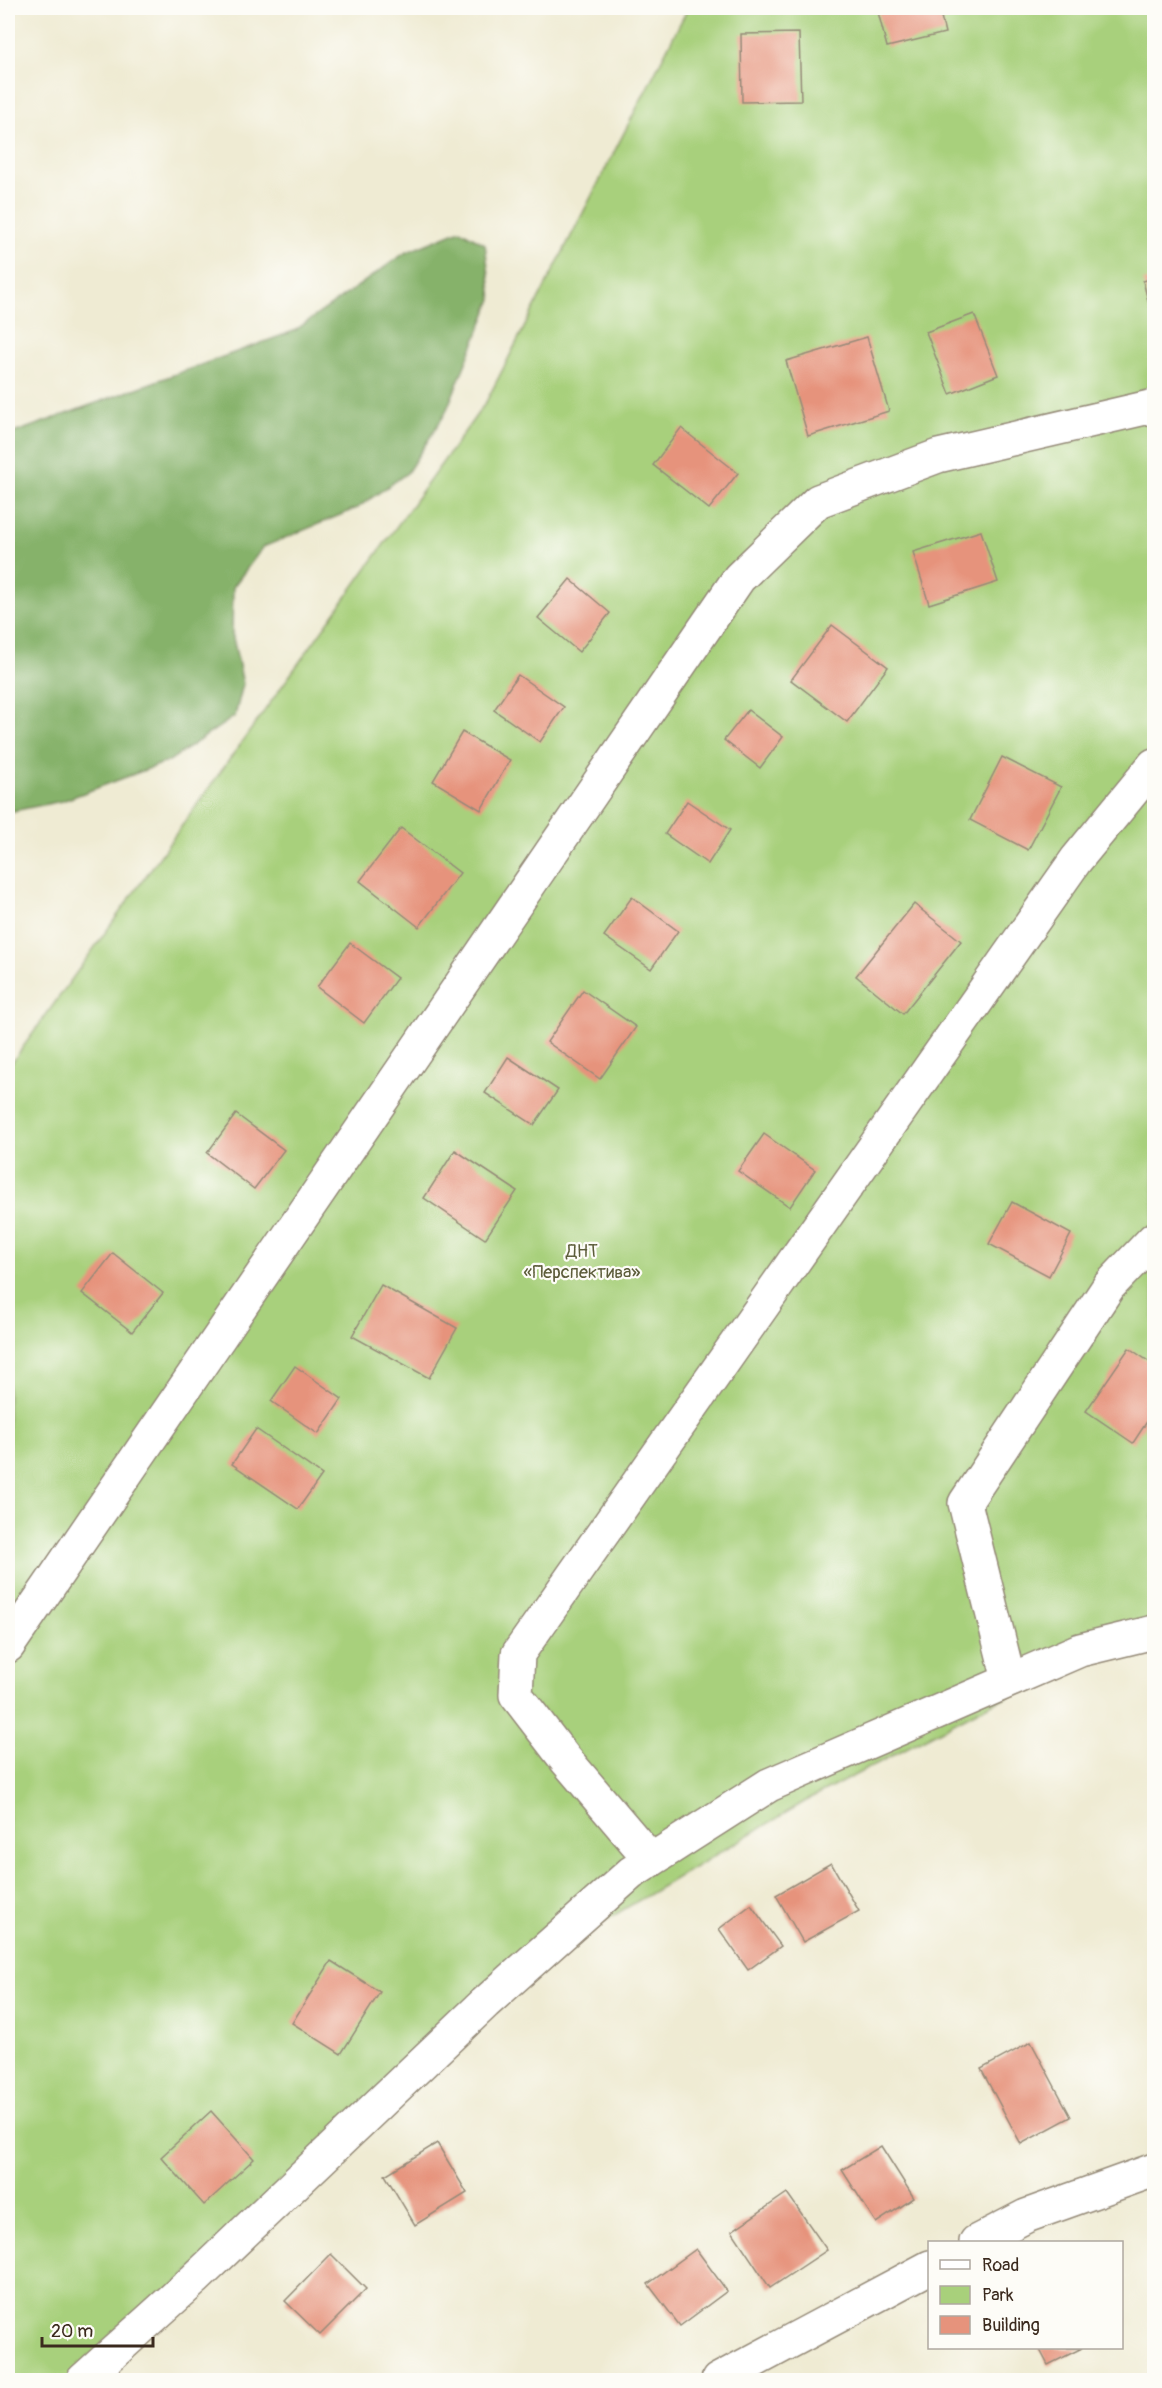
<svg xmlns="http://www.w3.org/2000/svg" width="1162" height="2388" viewBox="0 0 1162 2388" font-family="Pangolin,sans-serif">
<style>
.green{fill:#a8d07b;stroke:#727d4c;stroke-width:1.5}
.forest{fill:#86b26b;stroke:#606e44;stroke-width:1.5}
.building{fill:#e6937c}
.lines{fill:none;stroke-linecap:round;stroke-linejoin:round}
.minor-casing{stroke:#958a78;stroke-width:36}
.minor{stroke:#fff;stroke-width:33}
.labels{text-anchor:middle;stroke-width:4.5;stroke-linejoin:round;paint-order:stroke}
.park-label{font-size:18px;fill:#5c5c3a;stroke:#fdfcf7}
</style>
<rect width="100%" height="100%" fill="#fdfcf7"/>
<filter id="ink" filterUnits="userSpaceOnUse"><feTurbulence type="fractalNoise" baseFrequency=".0167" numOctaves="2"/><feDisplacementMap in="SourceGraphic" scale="12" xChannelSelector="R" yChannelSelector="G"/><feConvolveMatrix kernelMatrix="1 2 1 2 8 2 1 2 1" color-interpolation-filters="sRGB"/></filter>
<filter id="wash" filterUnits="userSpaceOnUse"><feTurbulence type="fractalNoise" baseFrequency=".008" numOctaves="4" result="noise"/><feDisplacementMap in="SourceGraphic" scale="24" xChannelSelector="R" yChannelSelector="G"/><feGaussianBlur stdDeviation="1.35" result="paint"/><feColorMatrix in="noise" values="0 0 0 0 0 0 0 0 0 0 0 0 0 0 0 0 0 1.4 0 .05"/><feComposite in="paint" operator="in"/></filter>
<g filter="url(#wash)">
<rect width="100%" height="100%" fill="#efebd3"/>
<path class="green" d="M688 8H1154V1630L986 1706 806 1801 562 1946 67 2380H8V1068L486 402Z"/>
<path class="forest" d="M460 230 485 244 492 299 445 414 407 473 357 508 263 547 233 587 232 633 243 684 235 716 169 761 62 801 8 812V435L294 331 405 253Z"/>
<g id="blocks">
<g class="building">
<path d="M877 8H939L945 33 887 47Z"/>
<path d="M799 33 801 101 742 102 741 34Z"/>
<path d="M1154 278V324L1143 281Z"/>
<path d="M974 314 998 375 950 394 926 332Z"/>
<path d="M867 337 889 411 808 436 786 361Z"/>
<path d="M681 428 738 473 709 509 653 465Z"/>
<path d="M981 531 998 582 929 604 913 552Z"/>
<path d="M570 579 610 613 579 652 538 618Z"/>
<path d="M832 625 888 667 847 722 791 680Z"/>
<path d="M518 675 564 707 540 742 494 710Z"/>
<path d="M748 710 783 737 760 768 724 740Z"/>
<path d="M462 732 510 760 481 810 433 781Z"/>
<path d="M1002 757 1061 787 1028 850 970 820Z"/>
<path d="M687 801 730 830 708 864 665 834Z"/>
<path d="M401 828 460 873 419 927 360 881Z"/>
<path d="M632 897 678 931 651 969 604 936Z"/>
<path d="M914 904 961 941 903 1014 856 976Z"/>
<path d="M350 943 397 978 364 1023 317 987Z"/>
<path d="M583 990 636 1027 600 1079 547 1042Z"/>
<path d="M508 1057 558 1090 534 1125 485 1093Z"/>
<path d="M236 1114 284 1150 254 1189 207 1153Z"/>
<path d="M764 1134 815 1170 790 1207 738 1171Z"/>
<path d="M455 1150 517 1191 485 1239 424 1198Z"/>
<path d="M1012 1202 1071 1234 1049 1276 989 1244Z"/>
<path d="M113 1253 163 1293 132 1332 82 1293Z"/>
<path d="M381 1285 457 1328 429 1378 352 1336Z"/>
<path d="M1129 1348 1154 1365V1411L1133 1443 1086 1411Z"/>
<path d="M295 1366 342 1399 318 1434 271 1401Z"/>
<path d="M256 1429 322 1475 298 1509 232 1464Z"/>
<path d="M831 1863 859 1911 803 1942 776 1895Z"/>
<path d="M751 1905 781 1946 748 1970 719 1929Z"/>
<path d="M331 1961 380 1992 341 2054 292 2023Z"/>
<path d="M1031 2042 1071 2117 1021 2144 981 2069Z"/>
<path d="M211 2111 254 2159 204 2205 161 2157Z"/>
<path d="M437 2143 467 2193 415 2225 385 2175Z"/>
<path d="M881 2146 914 2198 876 2223 842 2170Z"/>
<path d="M787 2193 827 2250 770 2288 732 2231Z"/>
<path d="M696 2249 727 2291 680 2326 648 2284Z"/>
<path d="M331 2254 366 2289 320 2335 285 2301Z"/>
<path d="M1039 2348H1082L1048 2365Z"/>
</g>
</g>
</g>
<g filter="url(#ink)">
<use href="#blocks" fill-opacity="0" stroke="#958a78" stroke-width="1.5"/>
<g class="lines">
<defs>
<g id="minor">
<path d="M8 1646 739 578 818 501 938 456 1154 406"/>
<path d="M1009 1680 965 1503 1109 1286 1154 1239"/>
<path d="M651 1860 566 1760 516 1695 518 1654 1076 860 1154 765"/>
<path d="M976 2242 1026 2216 1154 2170"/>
<path d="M83 2380 195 2279 485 2003 631 1873 769 1785 1080 1650 1154 1632"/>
<path d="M718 2380 930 2267"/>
</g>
</defs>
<use href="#minor" class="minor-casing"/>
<use href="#minor" class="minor"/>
</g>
</g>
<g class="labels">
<g class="park-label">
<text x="582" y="1257">ДНТ<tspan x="582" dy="21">«Перспектива»</tspan></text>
</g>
</g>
<rect width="1162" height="2388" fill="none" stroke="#fdfcf7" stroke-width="30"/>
<rect x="928" y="2241" width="195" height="108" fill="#fdfcf7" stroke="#afa8a0" stroke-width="1.5"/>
<rect x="940" y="2260" width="30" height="9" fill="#ffffff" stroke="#afa8a0" stroke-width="1.5"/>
<text x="982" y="2271" font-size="18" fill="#3b2a1e">Road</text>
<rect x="940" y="2286" width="30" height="18" fill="#a8d07b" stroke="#afa8a0" stroke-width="1.5"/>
<text x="982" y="2301" font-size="18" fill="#3b2a1e">Park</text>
<rect x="940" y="2316" width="30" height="18" fill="#e6937c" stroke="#afa8a0" stroke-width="1.5"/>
<text x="982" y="2331" font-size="18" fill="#3b2a1e">Building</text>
<path d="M42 2337v9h111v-9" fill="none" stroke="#3b2a1e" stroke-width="3"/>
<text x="51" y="2337" font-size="18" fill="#3b2a1e" stroke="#fdfcf7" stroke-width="4.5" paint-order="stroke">20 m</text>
</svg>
